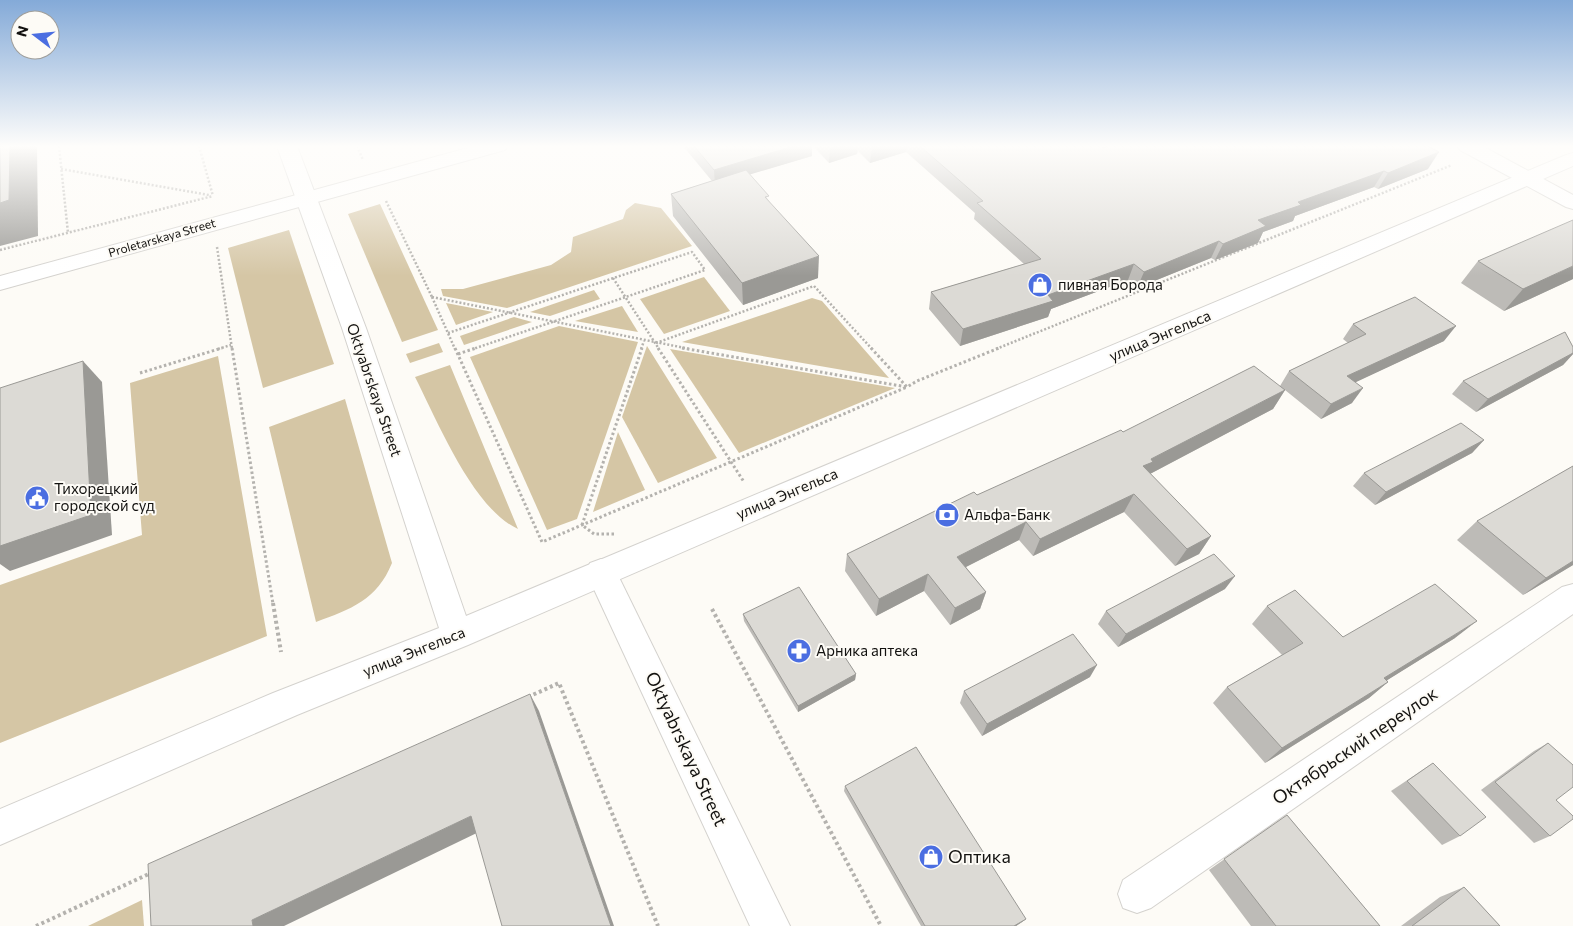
<svg xmlns="http://www.w3.org/2000/svg" width="1573" height="926" viewBox="0 0 1573 926" font-family="Commissioner,sans-serif">
<style>
.green{fill:#d5c6a5}
.lines{fill:none;stroke-linecap:round;stroke-linejoin:round}
.minor-casing{stroke:#d4d2ce;stroke-width:2}
.major-casing{stroke:#d4d2ce;stroke-width:2}
.path-far2{stroke:#b4b2ae;stroke-width:2.5;stroke-dasharray:2 2;stroke-linecap:butt}
.path-far1{stroke:#b4b2ae;stroke-width:3;stroke-dasharray:2.5 2.5;stroke-linecap:butt}
.path{stroke:#b4b2ae;stroke-width:4;stroke-dasharray:3 3;stroke-linecap:butt}
.minor{fill:#fff;fill-rule:evenodd}
.major{fill:#fff;fill-rule:evenodd}
.wall{fill:#bdbbb7}
.shaded-wall{fill:#9a9995}
.building{fill:#dcdad5;stroke:#9a9995}
.labels{text-anchor:middle;stroke-width:4;stroke-linejoin:round;paint-order:stroke}
.far-street-label{font-size:12px;fill:#131210;stroke:#fdfbf6}
.poi-label{font-size:15px;fill:#131210;stroke:#fdfbf6;text-anchor:start}
.street-label{font-size:15px;fill:#131210;stroke:#fdfbf6}
.near-street-label{font-size:18px;fill:#131210;stroke:#fdfbf6}
.near-poi-label{font-size:18px;fill:#131210;stroke:#fdfbf6;text-anchor:start}
</style>
<rect width="100%" height="100%" fill="#fdfbf6"/>
<g class="green">
<path d="M635 203 661 208 692 246 507 308 443 296 441 289H463L551 265 571 252 573 237 623 219 626 210Z"/>
<path d="M380 204 438 330 402 342 348 214Z"/>
<path d="M289 230 334 364 263 388 228 248Z"/>
<path d="M704 277 730 311 664 334 640 299Z"/>
<path d="M594 290 600 299 550 316 530 312Z"/>
<path d="M812 298 822 301 889 378 682 342Z"/>
<path d="M446 303 493 312 456 325Z"/>
<path d="M622 306 638 332 575 321Z"/>
<path d="M514 317 532 322 464 345 460 336Z"/>
<path d="M559 326 638 342 577 519 547 530 470 357Z"/>
<path d="M439 343 443 352 410 363 406 354Z"/>
<path d="M647 346 717 458 658 483 622 417Z"/>
<path d="M670 349 895 388 739 453Z"/>
<path d="M218 356 267 636 0 743V585L142 535 130 383Z"/>
<path d="M450 365 518 529C473 509 437 420 415 377Z"/>
<path d="M345 399 392 563C377 600 351 609 316 622L269 427Z"/>
<path d="M618 432 645 490 593 512Z"/>
<path d="M142 900 144 926H88Z"/>
</g>
<g class="lines">
<defs>
<g id="minor">
<path d="M475 146H508L505 150 0 290V276Z"/>
<path d="M1457 146H1482L1573 195V209L1566 207 1460 150Z"/>
<path d="M601 559 612 563 790 926H750L586 572 590 563Z"/>
<path d="M1573 584V614L1151 908 1137 913 1123 908 1118 894 1123 880 1562 587Z"/>
</g>
<path id="major" d="M277 146H297L366 328 466 616 1566 155 1573 153V166L468 645 297 715 0 845V809L273 693 439 628 342 328Z"/>
</defs>
<use href="#minor" class="minor-casing"/>
<use href="#major" class="major-casing"/>
<g class="path-far2">
<path d="M59 146 68 233"/>
<path d="M199 146 213 196"/>
<path d="M357 146 363 160"/>
<path d="M61 169 209 195"/>
<path d="M386 201 432 297"/>
<path d="M217 247 232 349"/>
<path d="M0 250 213 196"/>
<path d="M613 278 659 349"/>
<path d="M432 297 690 349"/>
<path d="M432 297 455 349"/>
<path d="M448 333 692 252 705 270 473 349"/>
<path d="M656 343 814 286 872 349"/>
<path d="M218 349 231 345"/>
<path d="M641 349 644 341"/>
<path d="M996 349 1452 165"/>
</g>
<g class="path-far1">
<path d="M232 348 273 604"/>
<path d="M455 348 542 542 907 387 682 348"/>
<path d="M658 348 744 482"/>
<path d="M871 348 907 387 917 381 999 348"/>
<path d="M458 354 476 348"/>
<path d="M140 373 222 348"/>
<path d="M614 534H594L582 525 642 348"/>
</g>
<g class="path">
<path d="M273 603 281 652"/>
<path d="M712 609 881 926"/>
<path d="M528 697 559 683 658 926"/>
<path d="M36 926 151 873"/>
</g>
<use href="#minor" class="minor"/>
<use href="#major" class="major"/>
</g>
<g class="wall">
<path d="M683 146H812V156L750 174 769 201 818 278 743 305 673 216 671 194 712 181Z"/>
<path d="M813 146H1101L1103 148 1428 169 1378 189 1374 187 1295 216 1293 221 1263 232 1258 243 1215 260 1211 258 1137 288 1128 280 1051 309 1048 317 960 346 929 309 931 292 1024 264 974 219 975 213 906 152 870 163 858 151 857 154 829 163Z"/>
<path d="M1478 261 1573 279 1504 311 1461 283Z"/>
<path d="M1353 324 1444 341 1355 382 1352 403 1321 419 1285 390 1273 409 1150 474 1211 536 1199 554 1175 566 1124 512 1033 556 1019 540 966 567 986 592 980 609 950 625 924 591 876 616 845 571 847 554 977 495 1123 432 1280 386 1289 371 1348 343 1343 339Z"/>
<path d="M1573 347V354L1563 365 1476 412 1452 394 1463 381Z"/>
<path d="M1484 440 1472 453 1375 505 1353 486 1364 473Z"/>
<path d="M1573 466V565L1523 595 1457 540 1477 521Z"/>
<path d="M1225 589 1118 647 1098 624 1106 611Z"/>
<path d="M1267 606 1343 637 1455 638 1387 680 1388 682 1369 698 1265 763 1213 703 1227 687 1282 655 1252 624Z"/>
<path d="M743 614 856 674 855 680 798 712 744 621Z"/>
<path d="M1090 677 982 736 960 703 964 691Z"/>
<path d="M1548 743 1550 836 1534 843 1481 790 1534 751Z"/>
<path d="M1433 763 1460 836 1442 845 1391 791Z"/>
<path d="M845 786 1026 919 1022 922 1016 926H921L844 791Z"/>
<path d="M1287 815 1380 926H1251L1209 870Z"/>
<path d="M1464 887 1500 926H1401L1440 897Z"/>
</g>
<g class="shaded-wall">
<path d="M10 146H37L38 236 0 246V203Z"/>
<path d="M794 146H812V156L715 185 714 170Z"/>
<path d="M836 146H858L857 154 829 163 830 148Z"/>
<path d="M874 146H907L906 152 870 163 872 147Z"/>
<path d="M1439 152 1428 169 1378 189 1388 173Z"/>
<path d="M1384 171 1374 187 1295 216 1293 221 1263 232 1258 243 1215 260 1223 244 1258 220 1298 202Z"/>
<path d="M1219 241 1211 258 1137 288 1144 272Z"/>
<path d="M819 256 818 278 743 305 742 283Z"/>
<path d="M1134 264 1128 280 1051 309 1048 317 960 346 963 329 1048 295Z"/>
<path d="M1573 266V279L1504 311 1523 289Z"/>
<path d="M1456 326 1444 341 1337 391 1347 376Z"/>
<path d="M1573 353V354L1563 365 1476 412 1488 399Z"/>
<path d="M83 361 102 382 112 535 10 571 0 564V546Z"/>
<path d="M1363 388 1352 403 1321 419 1331 404Z"/>
<path d="M1285 390 1273 409 1146 476 1143 466 1151 459Z"/>
<path d="M1484 440 1472 453 1375 505 1386 492Z"/>
<path d="M1134 494 1124 512 1033 556 1040 539Z"/>
<path d="M1026 522 1019 540 952 574 957 557Z"/>
<path d="M1211 536 1199 554 1175 566 1187 549Z"/>
<path d="M1573 561V565L1523 595 1546 578Z"/>
<path d="M928 574 924 591 876 616 879 599Z"/>
<path d="M1235 576 1225 589 1118 647 1126 634Z"/>
<path d="M986 592 980 609 950 625 955 608Z"/>
<path d="M1477 621 1455 638 1365 694 1384 678Z"/>
<path d="M1097 665 1090 677 982 736 987 724Z"/>
<path d="M856 674 855 680 798 712V706Z"/>
<path d="M1388 682 1369 698 1265 763 1282 748Z"/>
<path d="M530 694 539 711 614 926H611Z"/>
<path d="M471 816 483 830 284 926H253L252 920Z"/>
<path d="M1026 919 1022 922 1016 926H1014Z"/>
</g>
<g class="building">
<path d="M0 146H10L9 200 0 203Z"/>
<path d="M694 146H794L714 170Z"/>
<path d="M920 146H1101L1103 148 1109 146H1428L1439 152 1388 173 1384 171 1298 202 1301 205 1258 220 1266 226 1223 244 1219 241 1144 272 1134 264 1048 295 1053 301 963 329 931 292 1041 259 977 203 983 201Z"/>
<path d="M746 170 769 196 765 197 819 256 742 283 671 194Z"/>
<path d="M1573 220V266L1523 289 1478 261Z"/>
<path d="M1415 297 1456 326 1347 376 1363 388 1331 404 1289 371 1366 334 1353 324Z"/>
<path d="M1565 332 1573 347V353L1488 399 1463 381Z"/>
<path d="M83 361 91 515 0 546V388Z"/>
<path d="M1254 366 1285 390 1151 459 1153 462 1143 466 1211 536 1187 549 1134 494 1040 539 1026 522 957 557 986 592 955 608 928 574 879 599 847 554 974 492 977 495 1121 430 1123 432Z"/>
<path d="M1461 423 1484 440 1386 492 1364 473Z"/>
<path d="M1573 466V561L1546 578 1477 521Z"/>
<path d="M1214 554 1235 576 1126 634 1106 611Z"/>
<path d="M1435 584 1477 621 1384 678 1388 682 1282 748 1227 687 1303 643 1267 606 1295 590 1343 637Z"/>
<path d="M799 587 856 674 798 706 743 614Z"/>
<path d="M1073 634 1097 665 987 724 964 691Z"/>
<path d="M530 694 611 926H502L471 816 252 920 253 926H151L148 864Z"/>
<path d="M1548 743 1573 765V787L1556 800 1573 816V819L1550 836 1495 782Z"/>
<path d="M916 747 1026 919 1014 926H925L845 786Z"/>
<path d="M1433 763 1486 817 1460 836 1407 781Z"/>
<path d="M1287 815 1380 926H1276L1224 859Z"/>
<path d="M1464 887 1500 926H1412Z"/>
</g>
<linearGradient id="sky" x2="0" y2="1"><stop stop-color="#84aad8"/><stop offset="0.53" stop-color="#fefdfb"/><stop offset="1" stop-color="#fefdfb" stop-opacity="0"/></linearGradient>
<rect width="1573" height="276" fill="url(#sky)"/>
<defs>
<symbol id="shop-disc" viewBox="-11 -11 22 22"><circle r="9.5" fill="#4b6ee1" stroke="#fdfbf6"/><path d="M-5-2.5h2.3a2.7 3.5 0 0 1 5.4 0H5L5.5 6h-11ZM-1.5-2.5h3a1.5 2.3 0 0 0-3 0Z" fill="#fff"/></symbol>
<symbol id="civic-disc" viewBox="-11 -11 22 22"><circle r="9.5" fill="#4b6ee1" stroke="#fdfbf6"/><path d="M-.6-6.5H3V-4.5H.6V-3L4-1V1h2V6H-6V1h2V-1L-.6-3ZM-1.2 2.5V6h2.4V2.5Z" fill="#fff"/></symbol>
<symbol id="bank-disc" viewBox="-11 -11 22 22"><circle r="9.5" fill="#4b6ee1" stroke="#fdfbf6"/><path d="M-6-4H6V4H-6ZM0-2.3a2.3 2.3 0 1 0 0 4.6a2.3 2.3 0 1 0 0-4.6Z" fill="#fff"/></symbol>
<symbol id="pharmacy-disc" viewBox="-11 -11 22 22"><circle r="9.5" fill="#4b6ee1" stroke="#fdfbf6"/><path d="M-2-6h4v4h4v4h-4v4h-4v-4h-4v-4h4Z" fill="#fff"/></symbol>
</defs>
<g fill-rule="evenodd">
<use href="#shop-disc" x="1026" y="271" width="28" height="28"/>
<use href="#civic-disc" x="23" y="484" width="28" height="28"/>
<use href="#bank-disc" x="933" y="501" width="28" height="28"/>
<use href="#pharmacy-disc" x="785" y="637" width="28" height="28"/>
<use href="#shop-disc" x="917" y="843" width="28" height="28"/>
</g>
<g class="labels">
<g class="far-street-label">
<text transform="translate(162 238) rotate(-16)" y="4">Proletarskaya Street</text>
</g>
<g class="poi-label">
<text x="1058" y="290">пивная Борода</text>
<text x="54" y="494">Тихорецкий<tspan x="54" dy="17">городской суд</tspan></text>
<text x="964" y="520">Альфа-Банк</text>
<text x="816" y="656">Арника аптека</text>
</g>
<g class="street-label">
<text transform="translate(1160 336) rotate(-23)" y="5">улица Энгельса</text>
<text transform="translate(374 390) rotate(71)" y="5">Oktyabrskaya Street</text>
<text transform="translate(787 494) rotate(-23)" y="5">улица Энгельса</text>
<text transform="translate(414 652) rotate(-22)" y="5">улица Энгельса</text>
</g>
<g class="near-street-label">
<text transform="translate(1355 746) rotate(-34)" y="6">Октябрьский переулок</text>
<text transform="translate(686 749) rotate(65)" y="6">Oktyabrskaya Street</text>
</g>
<g class="near-poi-label">
<text x="948" y="863">Оптика</text>
</g>
</g>
<g transform="translate(35 35) rotate(286)"><circle r="24" fill="#fdfbf6" stroke="#9f9e9a"/>
<path d="M0-4L9 19L0 12L-9 19Z" fill="#4b6ee1"/>
<text y="-8" font-size="14" font-weight="bold" text-anchor="middle" fill="#131210">N</text>
</g>
</svg>
